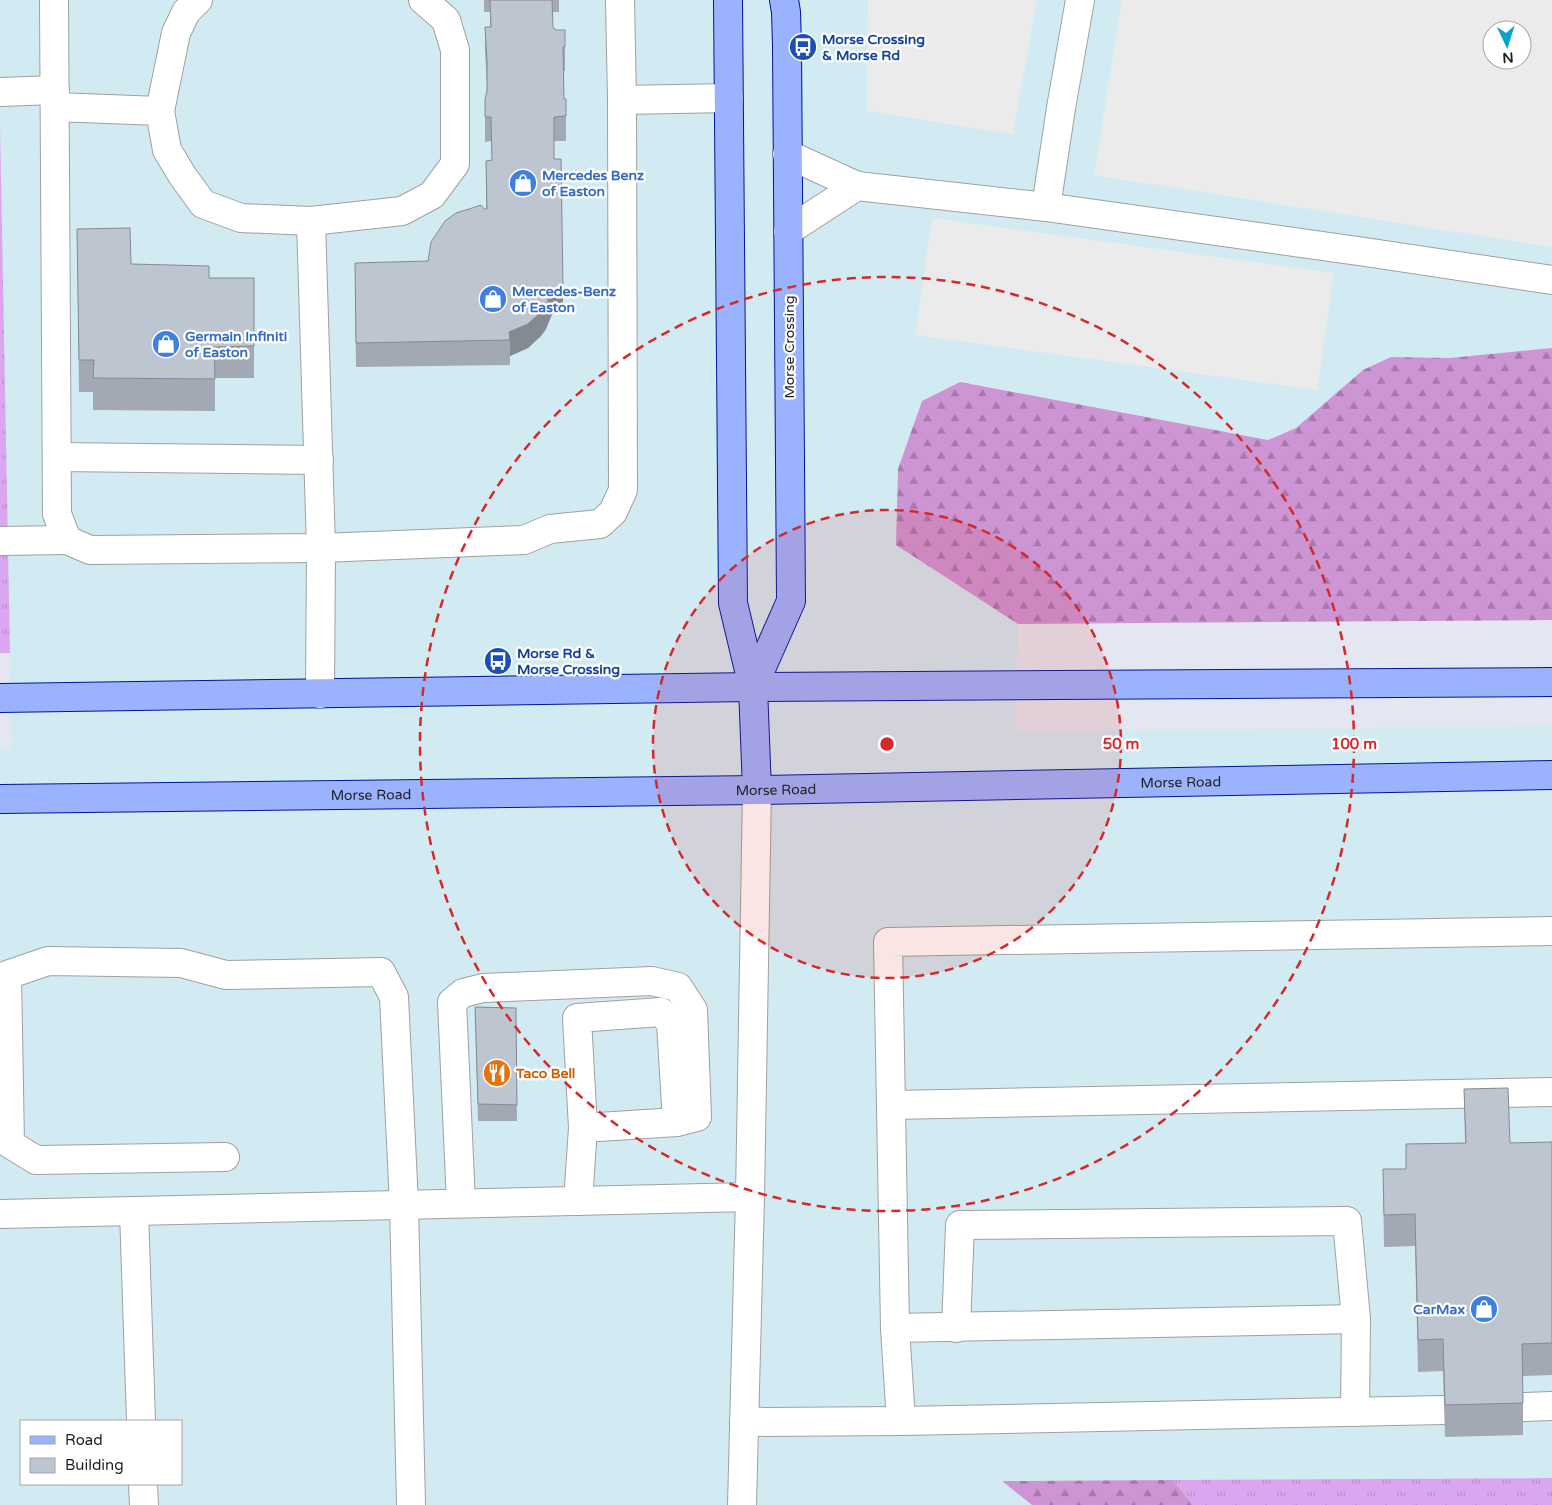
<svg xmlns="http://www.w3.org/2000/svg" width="1552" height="1505" viewBox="0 0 1552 1505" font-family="'Varela Round',sans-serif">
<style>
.commercial{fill:#d2ebf3;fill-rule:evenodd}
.grass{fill:url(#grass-tufts)}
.forest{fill:url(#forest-firs)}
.parking{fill:#ebebeb;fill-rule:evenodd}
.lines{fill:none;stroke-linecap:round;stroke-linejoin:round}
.minor-casing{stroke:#a0a0a0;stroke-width:30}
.major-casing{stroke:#00159a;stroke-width:30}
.minor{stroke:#fff;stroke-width:28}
.major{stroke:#9bb3ff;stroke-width:28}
.wall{fill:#a3a9b4}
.shaded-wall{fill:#848a92}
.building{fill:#bdc5d1;stroke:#848a92}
.ring{fill:none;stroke:#d62828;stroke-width:2.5;stroke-dasharray:9 6}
.labels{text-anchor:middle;stroke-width:4.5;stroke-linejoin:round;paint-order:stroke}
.transit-label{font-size:14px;font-weight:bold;fill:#164399;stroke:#fff;text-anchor:start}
.shop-label{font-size:14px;font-weight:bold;fill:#366cbe;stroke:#fff;text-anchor:start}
.street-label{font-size:14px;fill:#1f1f1f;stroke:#fff}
.food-label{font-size:14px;font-weight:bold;fill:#c56008;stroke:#fff;text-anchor:start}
.centre{fill:#d62828;stroke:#fff;stroke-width:2.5}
.ring-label{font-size:15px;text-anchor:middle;font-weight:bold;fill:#d62828;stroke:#fff;stroke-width:4.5;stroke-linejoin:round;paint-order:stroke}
</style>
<defs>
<pattern id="grass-tufts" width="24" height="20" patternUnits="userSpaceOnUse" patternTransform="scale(1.25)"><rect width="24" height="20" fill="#daa6ef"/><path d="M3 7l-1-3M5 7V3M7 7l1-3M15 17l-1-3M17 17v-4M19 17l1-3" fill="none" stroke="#bb8ecc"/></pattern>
<pattern id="forest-firs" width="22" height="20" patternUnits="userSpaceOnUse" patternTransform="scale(1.25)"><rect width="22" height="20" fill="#ce95d4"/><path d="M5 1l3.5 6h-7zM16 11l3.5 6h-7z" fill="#a779ab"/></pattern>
</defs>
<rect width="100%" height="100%" fill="#e4e6f1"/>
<path class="commercial" d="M0 0H1552V348L1450 358 1391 357 1363 370 1296 428 1268 440 960 382 922 401 898 469 896 544 1018 624 1016 732 1552 726V1478L1003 1481 1032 1505H0V749H11L0 124ZM1492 30H1522V60H1492ZM21 1421H181V1484H21Z"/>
<g class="grass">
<path d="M0 124 10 653H0Z"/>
<path d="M1552 1478V1505H1193L1173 1480Z"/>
</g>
<g class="forest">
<path d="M1552 348V620L1018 624 896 545 898 469 922 401 960 382 1268 440 1296 428 1363 370 1391 357 1450 358Z"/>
<path d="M1173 1480 1193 1505H1032L1002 1481Z"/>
</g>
<g class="parking">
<path d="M868 0H1037L1013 134 867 111Z"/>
<path d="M1122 0H1552V247L1094 175ZM1492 30H1522V60H1492Z"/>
<path d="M932 218 1334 273 1317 390 915 335Z"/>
</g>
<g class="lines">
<defs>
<g id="minor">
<path d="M54 0 57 514 67 540 90 550 321 548 311 221 241 218 203 204 182 175 167 150 160 111 55 107"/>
<path d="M620 0 622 100 729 98"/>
<path d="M0 92 55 90"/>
<path d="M160 111 176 33 186 12 198 0"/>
<path d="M787 154 857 186 1046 207 1365 252 1552 280"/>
<path d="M1046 207 1061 108 1080 0"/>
<path d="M311 221 402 211 432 195 455 164V50L446 20 423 0"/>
<path d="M788 231 857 186"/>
<path d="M57 457 319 460"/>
<path d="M0 541 67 540"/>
<path d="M320 694 321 548 524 540 550 529 600 524 613 512 623 490 622 100"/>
<path d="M892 1105 1552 1092"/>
<path d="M225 1157 36 1160 10 1144 7 975 48 961 181 963 226 975 381 972 394 997 404 1204 411 1505"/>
<path d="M578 1201 583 1128 577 1018 661 1012 671 1023 677 1122 583 1128"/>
<path d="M461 1203 452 1002 463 993 483 988 652 981 678 987 693 1010 697 1117 677 1122"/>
<path d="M134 1211 141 1421"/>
<path d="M0 1214 750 1197"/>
<path d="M895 1328 1356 1319"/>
<path d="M956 1328 960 1225 1347 1221 1356 1319 1355 1412"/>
<path d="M1523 1407 1552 1406"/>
<path d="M901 1421 895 1328 888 942 1552 931"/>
<path d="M744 1422 901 1421 1444 1410"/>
<path d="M143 1484 144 1505"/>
<path d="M742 1505 750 1197 757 790"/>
</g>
<g id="major">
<path d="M728 0 733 603 753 687 757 790"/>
<path d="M753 687 791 601 787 46 786 12 784 0"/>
<path d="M0 698 753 687 1552 682"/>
<path id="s1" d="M0 799 757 790 1552 775"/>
</g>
</defs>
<use href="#minor" class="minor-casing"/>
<use href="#major" class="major-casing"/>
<use href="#minor" class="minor"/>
<use href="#major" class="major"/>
</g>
<g class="wall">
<path d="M484 0H559V12H552L553 27 556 30H565V71H564V99H566V141H554V159L563 312 552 314 546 329 541 336 528 348 510 356V365L356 367 355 287 428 261 484 209H486V161L492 160 491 141 485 142V100L487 90V86L485 52V27H490V12H484Z"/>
<path d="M77 229 131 264 209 278H254V378H215V411L93 410V392H79Z"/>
<path d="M475 1007 516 1008 517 1121H478Z"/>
<path d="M1464 1089 1510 1143 1552 1142V1375L1523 1376V1435L1445 1437 1443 1371 1418 1372 1415 1246 1384 1247 1383 1169H1406V1144L1465 1143Z"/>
</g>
<path class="shaded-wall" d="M563 288V312L552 314 546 329 541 336 528 348 510 356V340L509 332 552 290Z"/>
<g class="building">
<path d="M490 0H552L553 27 556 30H565V47H563L564 99H566V116L554 117V159H561L563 288 552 290 546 305 541 312 528 324 509 332 510 340 356 343 355 263 428 261 431 242 445 221 456 213 469 209 481 205 484 209H487L486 161 492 160 491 117H485V100L487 90V62L485 27H491Z"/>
<path d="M130 228 131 264 209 266V278H254V346L214 347 215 379 93 378 94 360H79L77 229Z"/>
<path d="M475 1007 516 1008 517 1105 478 1104Z"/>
<path d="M1508 1088 1510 1143 1552 1142V1343L1522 1344 1523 1403 1445 1405 1443 1339 1418 1340 1415 1214 1384 1215 1383 1169H1406V1144L1466 1143 1464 1089Z"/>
</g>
<circle cx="887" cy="744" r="234" fill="#d62828" fill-opacity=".12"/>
<g class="ring">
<circle cx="887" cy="744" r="234"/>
<circle cx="887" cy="744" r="467"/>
</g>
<defs>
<symbol id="bus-disc" viewBox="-11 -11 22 22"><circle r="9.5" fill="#1a4fb4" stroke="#fff"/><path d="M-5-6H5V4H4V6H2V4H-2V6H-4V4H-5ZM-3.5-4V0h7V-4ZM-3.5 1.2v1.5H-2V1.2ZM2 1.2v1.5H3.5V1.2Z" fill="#fff"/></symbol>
<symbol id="shop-disc" viewBox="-11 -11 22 22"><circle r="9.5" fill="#3f7fe0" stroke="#fff"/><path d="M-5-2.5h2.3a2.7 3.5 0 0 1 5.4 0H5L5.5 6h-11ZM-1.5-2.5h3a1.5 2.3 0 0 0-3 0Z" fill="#fff"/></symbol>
<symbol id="restaurant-disc" viewBox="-11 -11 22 22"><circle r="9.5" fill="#e8710a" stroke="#fff"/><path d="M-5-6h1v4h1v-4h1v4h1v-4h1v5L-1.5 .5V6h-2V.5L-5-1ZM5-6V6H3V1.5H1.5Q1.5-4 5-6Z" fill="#fff"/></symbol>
</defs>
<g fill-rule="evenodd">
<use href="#bus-disc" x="787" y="31" width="32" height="32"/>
<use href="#shop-disc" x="507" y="167" width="32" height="32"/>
<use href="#shop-disc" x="477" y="283" width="32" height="32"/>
<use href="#shop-disc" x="150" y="328" width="32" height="32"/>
<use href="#bus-disc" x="482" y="645" width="32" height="32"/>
<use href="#restaurant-disc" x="481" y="1057" width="32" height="32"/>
<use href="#shop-disc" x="1468" y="1293" width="32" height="32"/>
</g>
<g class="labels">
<g class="transit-label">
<text x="822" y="44">Morse Crossing<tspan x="822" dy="16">&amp; Morse Rd</tspan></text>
<text x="517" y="658">Morse Rd &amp;<tspan x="517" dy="16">Morse Crossing</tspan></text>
</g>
<g class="shop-label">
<text x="542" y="180">Mercedes Benz<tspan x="542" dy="16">of Easton</tspan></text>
<text x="512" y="296">Mercedes-Benz<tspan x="512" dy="16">of Easton</tspan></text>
<text x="185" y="341">Germain Infiniti<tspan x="185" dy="16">of Easton</tspan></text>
<text x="1465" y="1314" text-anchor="end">CarMax</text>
</g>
<g class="street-label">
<text transform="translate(789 347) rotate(-90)" y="5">Morse Crossing</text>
<text dy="5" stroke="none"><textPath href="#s1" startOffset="1181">Morse Road</textPath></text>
<text dy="5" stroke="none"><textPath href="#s1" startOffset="776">Morse Road</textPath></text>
<text dy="5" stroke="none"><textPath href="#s1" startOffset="371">Morse Road</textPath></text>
</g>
<g class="food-label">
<text x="516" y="1078">Taco Bell</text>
</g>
</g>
<circle cx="887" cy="744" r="8" class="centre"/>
<g class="ring-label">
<text x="1121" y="749">50 m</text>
<text x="1354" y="749">100 m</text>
</g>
<rect x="20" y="1420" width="162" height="65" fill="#ffffff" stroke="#a5a5a5"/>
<rect x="30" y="1436" width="25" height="8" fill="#9bb3ff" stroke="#a5a5a5"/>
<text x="65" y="1445" font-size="15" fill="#1f1f1f">Road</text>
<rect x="30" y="1458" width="25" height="15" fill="#bdc5d1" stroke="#a5a5a5"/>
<text x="65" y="1470" font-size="15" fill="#1f1f1f">Building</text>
<g transform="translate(1507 45) rotate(176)"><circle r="24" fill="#ffffff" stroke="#a5a5a5"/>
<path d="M0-4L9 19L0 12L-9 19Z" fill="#00a6ce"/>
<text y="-8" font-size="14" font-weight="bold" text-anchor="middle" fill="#1f1f1f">N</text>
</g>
</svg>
